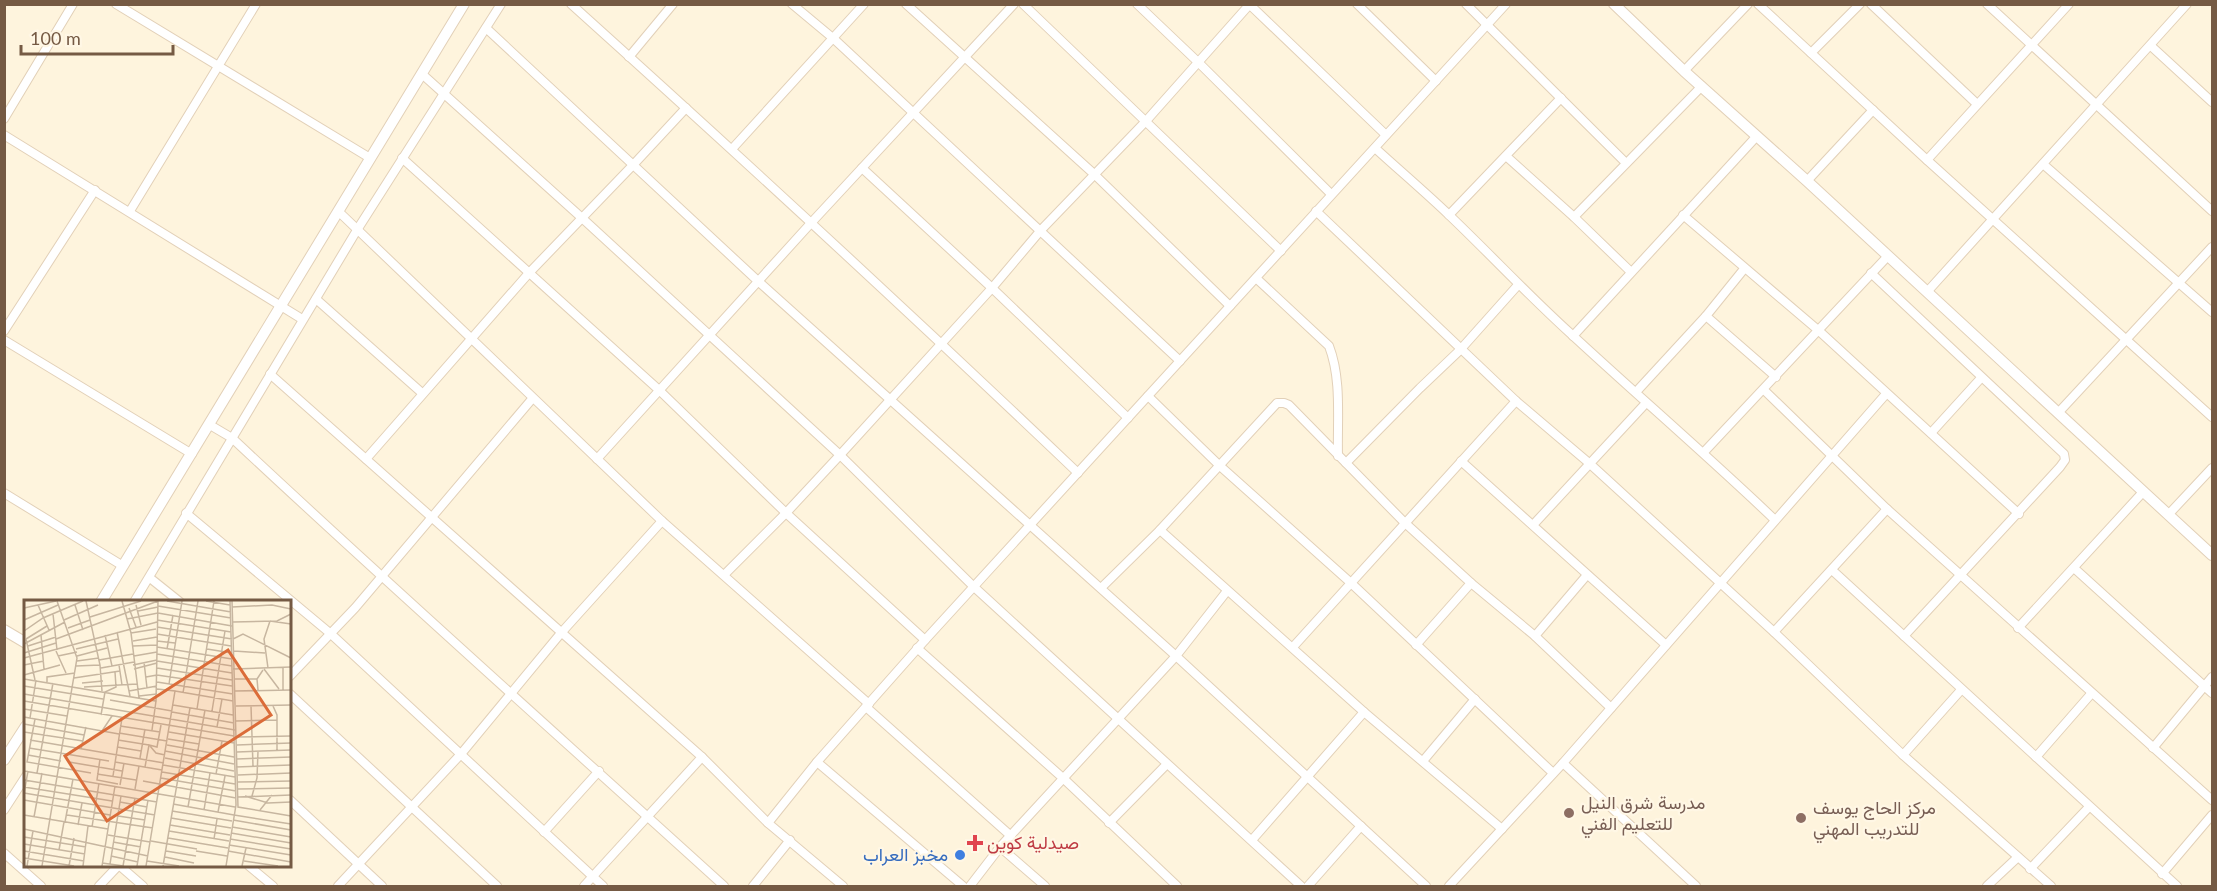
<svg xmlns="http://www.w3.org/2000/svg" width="2217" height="891" viewBox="0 0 2217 891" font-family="Lato,Vazirmatn,sans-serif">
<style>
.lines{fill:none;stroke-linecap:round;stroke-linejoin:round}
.minor-casing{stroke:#e2d0b8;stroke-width:10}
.tertiary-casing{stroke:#e2d0b8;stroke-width:12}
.minor{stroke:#fff;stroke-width:8}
.tertiary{stroke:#fff;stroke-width:10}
.education-dot{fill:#8d6e63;stroke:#fff7e5;stroke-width:2}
.health-dot{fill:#e0444e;stroke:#fff7e5;stroke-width:2}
.shop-dot{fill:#3f7fe0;stroke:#fff7e5;stroke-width:2}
.labels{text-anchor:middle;stroke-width:4.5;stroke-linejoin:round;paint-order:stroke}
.education-label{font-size:18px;fill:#785e54;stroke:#fff7e5;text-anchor:start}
.health-label{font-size:18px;fill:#be3a42;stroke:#fff7e5;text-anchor:start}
.shop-label{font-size:18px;fill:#366cbe;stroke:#fff7e5;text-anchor:end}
.inset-road{fill:none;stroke:#c7b6a0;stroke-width:1.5}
.view{fill:#db6c39;fill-opacity:0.15;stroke:#db6c39;stroke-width:3}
.inset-edge{fill:none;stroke:#755a44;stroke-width:3}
</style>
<rect width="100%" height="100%" fill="#fef4dd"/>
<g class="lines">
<defs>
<g id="minor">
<path d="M116 4 370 158"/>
<path d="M571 4C742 158 911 314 1078 473"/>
<path d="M792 4 834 39 1180 361"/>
<path d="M906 4 1094 174 1230 306"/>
<path d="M1023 4 1281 251"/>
<path d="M1137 4 1199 63 1331 194"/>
<path d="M1249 4 1386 135"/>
<path d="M1357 4 1436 81"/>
<path d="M1466 4 1626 163"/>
<path d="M1758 4 1927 160 2212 417"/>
<path d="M1871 4 1977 104"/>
<path d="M1987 4 2212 211"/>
<path d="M486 28 759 282 1176 656 1426 886"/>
<path d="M2151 46 2212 102"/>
<path d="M1811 53 1860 4"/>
<path d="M629 57 673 4"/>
<path d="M1684 71 1748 4"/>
<path d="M422 74 582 218 840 455 973 586 1301 886"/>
<path d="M4 119 73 4"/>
<path d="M4 135 302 319"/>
<path d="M1375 148C1399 170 1425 192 1449 215 1490 254 1528 295 1570 333 1638 396 1708 456 1775 520"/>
<path d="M732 149 864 4"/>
<path d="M1506 156 1574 217 1630 271"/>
<path d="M402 158 659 390 786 513 925 640"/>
<path d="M1927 160 2069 4"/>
<path d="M2043 164 2212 312"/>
<path d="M862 168 992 288 1128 418"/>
<path d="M1807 181 1873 110"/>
<path d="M130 211 256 4"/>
<path d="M338 211 662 521 869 704"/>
<path d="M1316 211 1516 401 1589 463 1774 632 1903 755 2051 886"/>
<path d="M1449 215 1561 98"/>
<path d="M1683 215 1818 330 2019 514"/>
<path d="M1574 217 1702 86"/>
<path d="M1871 273 2064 454 2065 460 2060 467 1904 636"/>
<path d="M1256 278 1329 346C1342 380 1337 420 1338 456"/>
<path d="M1927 292 2187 4"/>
<path d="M316 299 422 393"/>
<path d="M1706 316 1776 377"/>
<path d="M4 331 95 190"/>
<path d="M1573 336 1756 137"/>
<path d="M4 340 192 454"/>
<path d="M270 374 702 757 768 823"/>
<path d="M1764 390 1887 509 2212 800"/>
<path d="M1636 392 1706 316 1744 269"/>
<path d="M1148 396 1220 466 1351 583 1553 773"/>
<path d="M2058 413 2212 247"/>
<path d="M210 425 232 438C394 590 560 737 724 886"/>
<path d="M1931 433 1981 378"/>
<path d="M1704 452 1887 257"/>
<path d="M366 459 529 273 634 164 686 108"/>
<path d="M597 459 811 223 1014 4"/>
<path d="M1461 461 1666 645"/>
<path d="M1346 463 1404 522 1471 583 1535 636 1611 708"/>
<path d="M4 493 123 566"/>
<path d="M186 513 331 634 603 886"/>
<path d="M2168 515 2212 468"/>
<path d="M1533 525 1646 403"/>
<path d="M1160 530 1364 712 1502 829"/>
<path d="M2074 568 2212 693"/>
<path d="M1832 570 2177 886"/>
<path d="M724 575 786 513 840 455 992 288 1041 230 1146 121 1250 4"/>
<path d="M150 578 180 602"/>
<path d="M1101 588 1160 530 1277 403H1284L1289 405 1346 463 1420 388 1460 350 1518 285"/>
<path d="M134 602 357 230 501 4"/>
<path d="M2018 628 2143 492"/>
<path d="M1774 632 1887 509"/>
<path d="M1535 636 1587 575"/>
<path d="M1416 645 1471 583"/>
<path d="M1293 647 1516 401"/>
<path d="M917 648 1064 779 1177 886"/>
<path d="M290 676 355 608 532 399"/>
<path d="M290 694 497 886"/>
<path d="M866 707 1011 836"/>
<path d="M2153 748 2212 677"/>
<path d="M1903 755 1961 690"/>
<path d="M2036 757 2091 694"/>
<path d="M1423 761 1475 699"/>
<path d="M817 762 963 886"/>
<path d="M1563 763 1696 886"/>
<path d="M290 800 382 886"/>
<path d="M4 810 26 776"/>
<path d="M1109 823 1167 764"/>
<path d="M544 832 599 771"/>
<path d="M1252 840 1364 712"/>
<path d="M1000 847 1176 656 1227 591"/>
<path d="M4 853 41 886"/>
<path d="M120 866 143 886"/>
<path d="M249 866 273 886"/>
<path d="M2030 869 2089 807"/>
<path d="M2162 874 2212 815"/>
<path d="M99 886 118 866"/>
<path d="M338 886 461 754 561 633 662 521"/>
<path d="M584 886 702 757"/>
<path d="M753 886 790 840"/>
<path d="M843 886 768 823 817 762 925 640 1506 4"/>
<path d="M970 886 1000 847 1045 886"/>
<path d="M1308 886 1361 826"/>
<path d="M1449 886 1563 763 1886 394"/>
<path d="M1987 886 2018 857"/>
</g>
<g id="tertiary">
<path d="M1614 4 1684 71 1807 181 2212 555"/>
<path d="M101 602 464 4"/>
<path d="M4 630 26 643"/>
<path d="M4 760 26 726"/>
</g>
</defs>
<use href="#minor" class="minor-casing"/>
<use href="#tertiary" class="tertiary-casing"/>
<use href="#minor" class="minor"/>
<use href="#tertiary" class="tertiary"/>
</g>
<g class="education-dot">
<circle cx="1569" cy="813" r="6"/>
<circle cx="1801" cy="818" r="6"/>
</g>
<path class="health-dot" d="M972 834h6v6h6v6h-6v6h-6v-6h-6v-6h6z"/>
<circle class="shop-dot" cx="960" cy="855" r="6"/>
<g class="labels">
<g class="education-label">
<text x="1581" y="809">مدرسة شرق النيل<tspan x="1581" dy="21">للتعليم الفني</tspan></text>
<text x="1813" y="814">مركز الحاج يوسف<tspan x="1813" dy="21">للتدريب المهني</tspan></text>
</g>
<g class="health-label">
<text x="987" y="849">صيدلية كوين</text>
</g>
<g class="shop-label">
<text x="948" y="861">مخبز العراب</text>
</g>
</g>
<g transform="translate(24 600)">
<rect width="267" height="267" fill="#fef4dd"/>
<path class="inset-road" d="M62 1 76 65 78 91M98 1 107 33 115 98M143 1 207 12M182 1 206 5M208 1 214 207 267 216M14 5 25 30M51 5 59 30M112 5 117 25M134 6 207 18M208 7 248 5 267 9M0 8 32 1M105 8 112 27M114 11 134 7M29 14 33 50M66 17 117 1M103 19 134 13 208 26M0 20 34 5M40 20 74 5M133 20 207 32M246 21 267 24M209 22 253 21 267 14M133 27 208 39M44 28 66 20M0 31 19 18 59 1M93 32 106 96M107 33 132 29M133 34 207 46M17 35 20 69M81 35 88 66M2 39 11 80M2 39 23 26M32 39 134 1M209 39 219 34 267 58M109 41 133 37M133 41 151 43M0 44 41 22M4 46 32 37M109 46 133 45M133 47 208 59M52 49 94 39M143 49 149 15M183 49 208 53M32 51 42 73M210 51 241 53M0 53 32 43M133 54 208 66M34 56 53 52M53 56 83 48M110 56 133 52M0 58 133 22M75 60 109 54M53 61 75 58M133 61 208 73M120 62 123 88M0 65 20 61M95 65 98 85M109 65 133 60M52 66 76 65M77 68 110 62M133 68 208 80M244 68 240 39 246 21M259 68V90M110 69 133 63M209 69 267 67M240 69 255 89M0 75 36 65M122 77 133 75 208 86M50 78 96 71M0 79 132 101 134 1M211 79H233M23 82V77L51 73M133 82 209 94M58 83 79 81M145 84 158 1M0 86 79 99M60 87 113 84M234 90 233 79 239 70M105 91 133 86M151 91 209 101M211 91 267 90M159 93 174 1M0 94 211 130M115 96 133 94M86 100 148 111M0 101 210 136M149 105 209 115M212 106 267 105M227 106 229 166M249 106 253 115V151M0 109 43 116M173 109 190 1M188 111 201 31M148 112 210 123M77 115 81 92 92 87 91 72M0 117 95 134M6 118 12 80M11 119 3 162 67 173M212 121 253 120M0 124 60 135M96 126 136 132M193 127 198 99M128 130 132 101M78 131 88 116M0 132 59 141M145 132 210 143M95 133 143 141M212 137 267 136M144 139 175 144M6 140 140 163M94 140 125 145M143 145 210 157M213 145 267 143M126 146 132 153 141 155M93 147 117 151M5 148 85 161M57 149 62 127M141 151 210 164M213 152 267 150M4 155 37 161M116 158 121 129M141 158 210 171M76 159 73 180 94 184M213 159 267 157M45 162 98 171M91 162 138 170M139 165 211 177M121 167 125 145 133 147 137 125M212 167 267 165M0 171 211 207M138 172 211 184M13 173 29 83M73 174 112 180M192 174 198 141M214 175 267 173M89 176 98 118M137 178 212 191M0 180 133 202M119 181 212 198M214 182 267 181M96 185 100 163M0 187 88 201M111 189 115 166M214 189 267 188M0 193 131 215M0 193 4 171M221 196 244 203 267 202M228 196 233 178 234 151M214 197 267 195M0 200 86 215M96 202 123 207M149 204 210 215M164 207 181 110M180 210 186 173M236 210 248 195M148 211 208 221M194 212 201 176M0 215 84 229M43 215 129 228M210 215 267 224M94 216 121 220M10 217 18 173M147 218 207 228M209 220 267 230M41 222 49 179M54 225 58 203M146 225 206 235M68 227 75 183M208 227 267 237M0 229 124 256M145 231 205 241M207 233 267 243M84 235 126 242M0 237 62 247M144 238 204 248M190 239 193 219M206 239 267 249M127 241 173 249M89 242 117 247M0 244 61 254M205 245 267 255M35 250 40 222M0 251 60 261M142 251 172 256M172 251 203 256M204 251 267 262M87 256 114 262M141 257 170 263M0 258 50 266M123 261 155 266M220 261 254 266M78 263 100 266M86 264 97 196M3 266 9 231M18 266 53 58 33 1M45 266 50 238M59 266 64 226M78 266 91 186M99 266 111 198M113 266 124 200M122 266 151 91 133 89M139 266 166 108M202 266 212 205 206 1M218 266 222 248"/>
<path class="view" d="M204 50 247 115 83 221 41 156Z"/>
<rect width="267" height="267" class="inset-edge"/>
</g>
<rect width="2217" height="891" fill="none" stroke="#755a44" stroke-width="12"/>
<path d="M21 45v9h152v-9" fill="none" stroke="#755a44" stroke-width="3"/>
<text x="30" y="45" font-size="18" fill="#755a44" stroke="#fff7e5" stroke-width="4.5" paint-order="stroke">100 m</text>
</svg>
